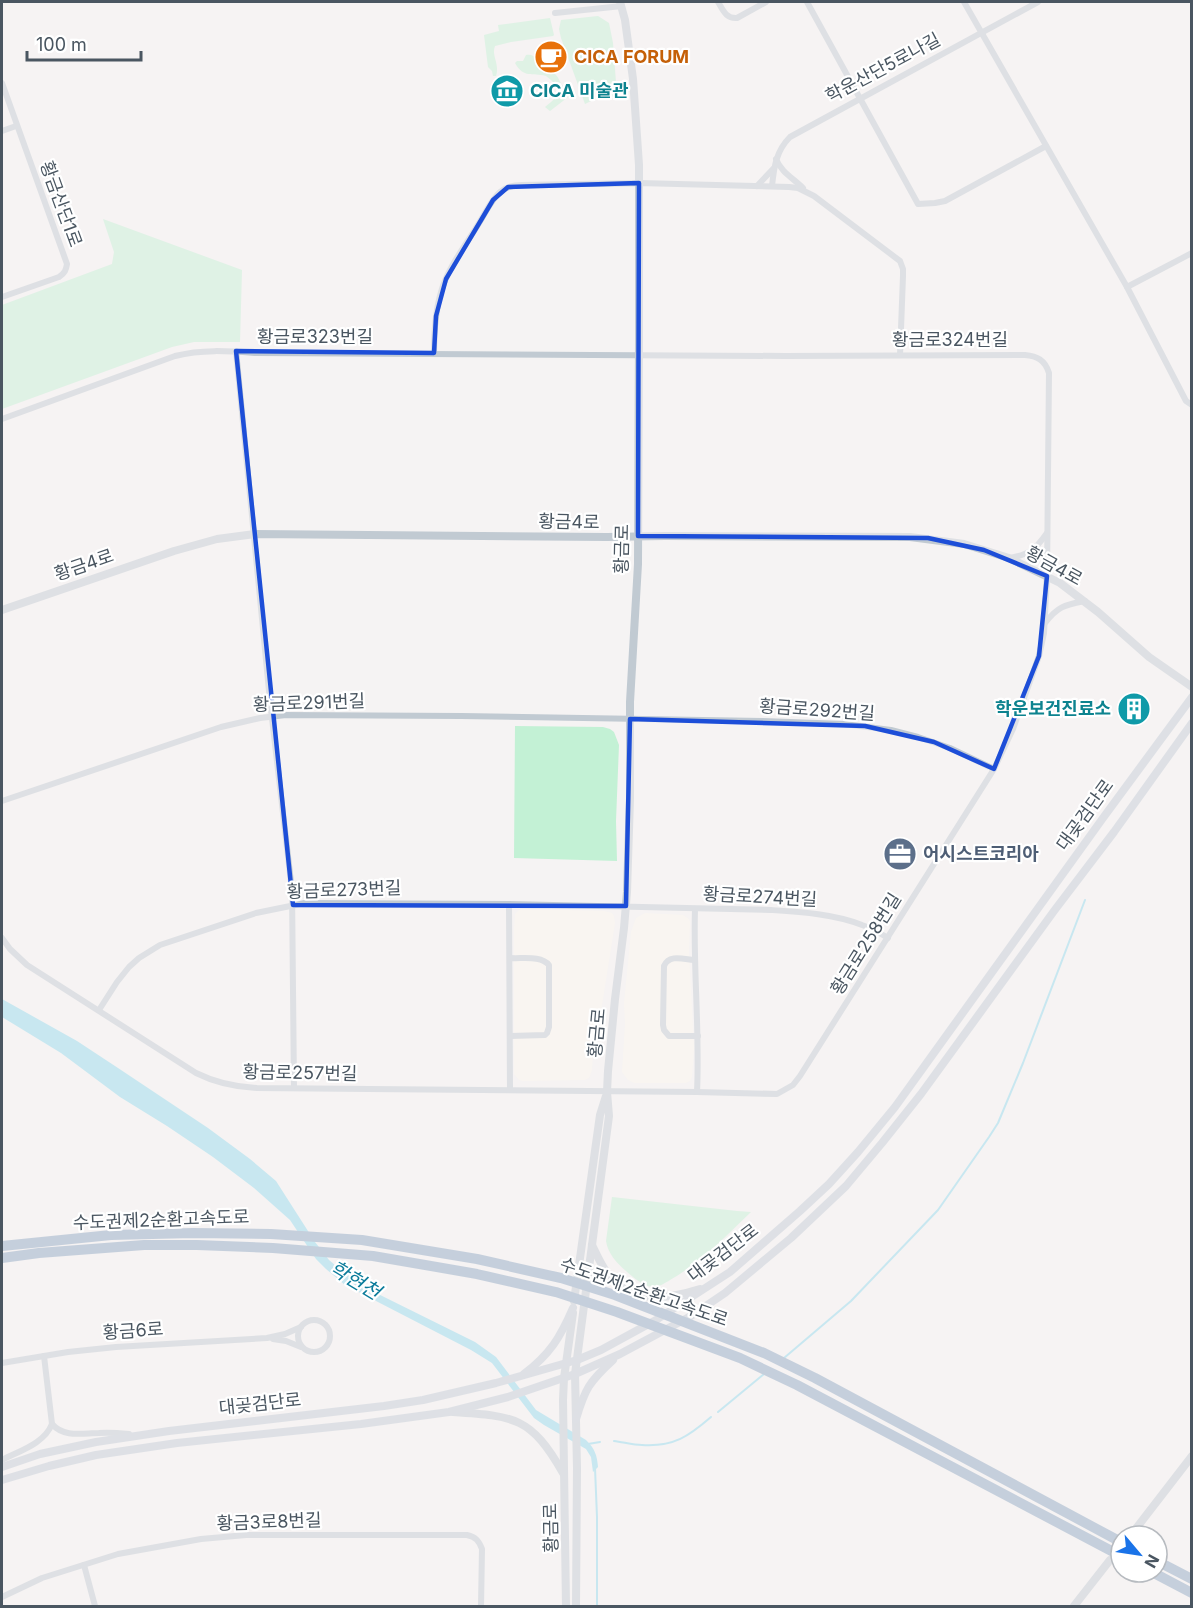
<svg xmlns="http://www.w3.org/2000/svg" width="1193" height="1608" viewBox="0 0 1193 1608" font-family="Inter,'Noto Sans KR',sans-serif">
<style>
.commercial{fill:#fdf9ef}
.green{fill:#c3f1d5}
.water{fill:#90daee}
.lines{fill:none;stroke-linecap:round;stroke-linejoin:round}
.stream{stroke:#90daee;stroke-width:2}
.minor{stroke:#c1cad2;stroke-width:6}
.tertiary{stroke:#c1cad2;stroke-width:8}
.secondary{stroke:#c1cbd6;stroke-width:8}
.motorway{stroke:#8ba5c1;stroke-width:10}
.marked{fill:none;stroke:#1d4ed8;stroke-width:4.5;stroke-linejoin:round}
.labels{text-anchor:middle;stroke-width:4.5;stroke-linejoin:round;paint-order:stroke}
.food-label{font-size:18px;font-weight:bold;fill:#c56008;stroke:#fff;text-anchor:start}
.street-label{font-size:18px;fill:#4a5661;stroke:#fff}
.culture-label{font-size:18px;font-weight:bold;fill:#0d838f;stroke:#fff;text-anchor:start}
.service-label{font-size:18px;font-weight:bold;fill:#4e5e75;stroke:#fff;text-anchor:start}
.water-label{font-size:20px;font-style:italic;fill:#0c7c9b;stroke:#fff}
</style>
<rect width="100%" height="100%" fill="#f5f3f3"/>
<g class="commercial">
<path d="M522 909 604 911 612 913 614 916 615 923 600 1018 594 1036 592 1070 589 1078 585 1080 523 1081 519 1080 514 1074V929L515 914 519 910Z"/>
<path d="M645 913 683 915 689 919 690 922 689 953 694 1048 692 1077 690 1081 686 1083H634L628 1080 622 1072 625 1024 624 1003 631 932 636 918Z"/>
</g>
<g class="green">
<path d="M598 16 609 23 613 43 617 96 593 100 585 104 561 38 559 29 561 20Z"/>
<path d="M550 18 554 35 553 36 511 42 495 46C491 56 500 63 496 76H493L492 71 488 67 484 35 499 31 498 25Z"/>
<path d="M526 55C535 53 538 61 542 68 547 70 553 71 556 75 563 84 559 87 572 88V94L550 111 545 107C561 95 563 89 546 76 532 72 524 79 515 63L517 61H523Z"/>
<path d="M103 219 242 270 240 342H194L172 347 2 409V305L112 264 114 252Z"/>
<path d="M515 726 603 727 610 729 614 732 619 745 616 821 617 861 514 858Z"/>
<path d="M612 1197 737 1211 751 1212C725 1237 701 1262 670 1280 665 1283 659 1287 653 1287 644 1287 633 1277 626 1271 617 1263 608 1254 606 1241Z"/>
</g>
<path class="water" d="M2 999 77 1041 118 1068 208 1128 250 1159 276 1181 315 1242 329 1260 342 1271 368 1289 475 1342 496 1357 536 1410 586 1440C595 1449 597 1455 598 1467L593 1472 591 1457 586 1449 544 1425 534 1418 492 1363 471 1350 345 1285 326 1269 316 1259 290 1220 254 1188 213 1157 167 1126 120 1097 61 1053 2 1017Z"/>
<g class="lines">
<g class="stream">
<path d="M784 1358 851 1301 938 1210 989 1137 998 1123 1023 1063 1085 900"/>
<path d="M718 1412 764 1374"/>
<path d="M614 1441C623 1442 633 1445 642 1445 674 1447 689 1436 711 1417"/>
<path d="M588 1444 600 1442"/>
<path d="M595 1468 597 1517V1606"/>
</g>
<g class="minor">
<path d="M718 2C723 10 726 19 737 18L766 2"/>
<path d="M807 2 918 204 935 203 945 201 1046 146"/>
<path d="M964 2 1127 287 1186 401 1192 405"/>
<path d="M555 13 622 6"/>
<path d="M2 83 67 264C66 270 65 273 59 277L2 297"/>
<path d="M2 131 16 126"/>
<path d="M776 159C781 172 793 178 803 188"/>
<path d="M757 186 773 169"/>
<path d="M772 186C774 167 776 151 790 137L1038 2"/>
<path d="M1127 287 1192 253"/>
<path d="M236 351 270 701 292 891 294 1088"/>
<path d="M434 353C434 332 435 312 441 292 448 267 466 245 479 223 486 212 491 200 500 192 507 186 514 185 522 185L639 183 789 187 798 188 814 196 900 261 903 269V276L900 355"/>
<path d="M2 419 175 356C202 349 228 351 256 353L785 356 1025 355C1037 356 1045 360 1049 373L1047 576 1044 633 1039 656 1013 729 994 769 800 1076 793 1085 777 1094 697 1092 257 1088C234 1087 216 1083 196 1073L27 965 10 949 2 938"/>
<path d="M1010 558C1030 554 1035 550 1047 533"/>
<path d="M1045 623C1058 606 1065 605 1085 601"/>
<path d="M2 801 221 727 260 718 286 715 461 716 763 721 844 724 891 730 918 737 950 748 994 769"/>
<path d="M509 904 510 1090"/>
<path d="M695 909C693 970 700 1031 697 1092"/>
<path d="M694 960C683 959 669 954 664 966L663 1025 664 1030 669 1036H698"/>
<path d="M99 1010 117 982 129 967 139 958 160 945 256 913 305 903 509 904 771 910C801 912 834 914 862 925 871 928 880 933 888 938"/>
<path d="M510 1036 545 1035 547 1033 549 1027V965C541 955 522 959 510 958"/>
<circle cx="314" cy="1336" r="16"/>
<path d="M273 1339 286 1341 301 1347"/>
<path d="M2 1363 68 1352 116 1347 267 1338 285 1334 301 1327"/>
<path d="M52 1424C64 1438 83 1433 99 1433 109 1432 119 1433 129 1434"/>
<path d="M2 1460C19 1451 44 1444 52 1424L44 1356"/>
<path d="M84 1565 95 1606"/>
<path d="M2 1597 42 1578 118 1554 201 1539 246 1535H467C476 1537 479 1541 482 1549L481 1606"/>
</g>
<g class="tertiary">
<path d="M2 610 174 551 217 539 255 534 607 537 665 536 910 537 964 544 1009 558 1060 583 1098 612 1149 657 1192 687"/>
<path d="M592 1245C597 1255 601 1265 608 1274 631 1305 668 1299 700 1289"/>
<path d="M574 1301 600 1115 606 1096"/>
<path d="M453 1412C515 1416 531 1417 563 1473"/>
<path d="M1131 1535 1192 1456"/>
<path d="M566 1606 563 1400 564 1378 573 1313"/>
<path d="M576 1606 577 1468 575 1374 609 1116 607 1092 608 1071 615 999 624 928 627 892 630 798V702L638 564 639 336V165L633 79 625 20 620 2"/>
<path d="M1074 1606 1110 1560"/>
</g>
<g class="secondary">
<path d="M524 1374C550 1354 560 1338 573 1308"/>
<path d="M576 1419C585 1389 589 1382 613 1360"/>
<path d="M2 1467 40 1454 96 1442 169 1431 384 1406 423 1400 496 1383 577 1360 601 1350 656 1320 730 1272 800 1211 829 1184 858 1152 895 1107 1103 818 1192 697"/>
<path d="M2 1480 49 1466 96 1455 177 1443 361 1424 449 1412 508 1397 575 1374 620 1354 691 1316 725 1293 791 1238 846 1186 882 1143 921 1094 1054 911 1114 832 1192 723"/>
</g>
<g class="motorway">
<path d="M2 1246 111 1235 193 1233 271 1234 362 1240 477 1259 561 1278 615 1295 764 1353 815 1378 1121 1542"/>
<path d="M2 1258 39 1253 144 1245H197L273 1248 373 1256 477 1274 556 1292 617 1312 740 1358 797 1385 1121 1556"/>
<path d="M1157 1561 1192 1579"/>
<path d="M1152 1572 1192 1593"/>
</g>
</g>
<path d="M0 0H1193V1608H0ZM639 183 638 536 928 538 984 550 1047 576 1039 656 994 769 934 742 865 726 630 719 626 906 293 905 236 351 434 353 436 316 446 279 493 200 508 187Z" fill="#f5f3f3" fill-opacity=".55" fill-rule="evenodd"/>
<path class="marked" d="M639 183 638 536 928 538 984 550 1047 576 1039 656 994 769 934 742 865 726 630 719 626 906 293 905 236 351 434 353 436 316 446 279 493 200 508 187Z"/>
<defs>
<symbol id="cafe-disc" viewBox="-11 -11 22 22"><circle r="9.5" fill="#e8710a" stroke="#fff"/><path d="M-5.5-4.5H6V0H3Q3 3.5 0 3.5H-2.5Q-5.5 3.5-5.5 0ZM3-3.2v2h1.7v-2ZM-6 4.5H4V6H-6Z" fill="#fff"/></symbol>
<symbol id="museum-disc" viewBox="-11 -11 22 22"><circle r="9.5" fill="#0f9aa8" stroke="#fff"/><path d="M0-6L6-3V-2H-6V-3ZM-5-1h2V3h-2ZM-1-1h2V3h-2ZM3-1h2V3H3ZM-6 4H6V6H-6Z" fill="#fff"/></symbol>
<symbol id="building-disc" viewBox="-11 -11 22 22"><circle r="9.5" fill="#0f9aa8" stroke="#fff"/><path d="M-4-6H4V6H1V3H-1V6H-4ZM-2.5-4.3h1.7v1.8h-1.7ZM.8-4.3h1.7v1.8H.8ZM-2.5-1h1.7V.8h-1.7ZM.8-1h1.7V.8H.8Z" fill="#fff"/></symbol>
<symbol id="office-disc" viewBox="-11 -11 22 22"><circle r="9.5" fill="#5c6f8a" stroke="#fff"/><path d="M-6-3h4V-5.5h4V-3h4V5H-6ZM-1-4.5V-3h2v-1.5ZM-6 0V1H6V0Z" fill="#fff"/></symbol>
</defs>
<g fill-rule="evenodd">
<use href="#cafe-disc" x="532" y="38" width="38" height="38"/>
<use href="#museum-disc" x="488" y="72" width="38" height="38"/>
<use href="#building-disc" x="1115" y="690" width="38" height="38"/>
<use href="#office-disc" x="881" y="835" width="38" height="38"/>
</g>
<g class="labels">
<g class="food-label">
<text x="574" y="63">CICA FORUM</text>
</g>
<g class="street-label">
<text transform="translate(883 68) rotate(-28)" y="6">학운산단5로나길</text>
<text transform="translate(61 204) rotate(70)" y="6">황금산단1로</text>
<text x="315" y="343">황금로323번길</text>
<text x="950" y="346">황금로324번길</text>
<text transform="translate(569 522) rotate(1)" y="6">황금4로</text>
<text transform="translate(622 549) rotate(-89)" y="6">황금로</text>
<text transform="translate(84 565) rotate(-19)" y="6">황금4로</text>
<text transform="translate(1054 566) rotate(29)" y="6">황금4로</text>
<text transform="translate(309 703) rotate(-2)" y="6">황금로291번길</text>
<text transform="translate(817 710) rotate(4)" y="6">황금로292번길</text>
<text transform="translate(1085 815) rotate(-54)" y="6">대곶검단로</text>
<text transform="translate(344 890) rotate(-2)" y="6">황금로273번길</text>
<text transform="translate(760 897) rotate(3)" y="6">황금로274번길</text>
<text transform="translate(866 944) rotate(-58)" y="6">황금로258번길</text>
<text transform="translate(597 1033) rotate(-85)" y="6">황금로</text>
<text transform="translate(300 1073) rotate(1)" y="6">황금로257번길</text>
<text transform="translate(161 1220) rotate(-2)" y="6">수도권제2순환고속도로</text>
<text transform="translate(723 1253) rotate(-37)" y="6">대곶검단로</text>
<text transform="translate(644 1292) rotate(19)" y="6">수도권제2순환고속도로</text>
<text transform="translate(133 1331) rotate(-4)" y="6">황금6로</text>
<text transform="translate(260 1404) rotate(-6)" y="6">대곶검단로</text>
<text transform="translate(269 1522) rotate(-2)" y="6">황금3로8번길</text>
<text transform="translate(551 1528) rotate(-91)" y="6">황금로</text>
</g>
<g class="culture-label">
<text x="530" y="97">CICA 미술관</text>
<text x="1111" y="715" text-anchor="end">학운보건진료소</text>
</g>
<g class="service-label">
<text x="923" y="860">어시스트코리아</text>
</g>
<g class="water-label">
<text transform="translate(355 1280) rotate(31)" y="7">학현천</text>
</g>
</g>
<rect width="1193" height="1608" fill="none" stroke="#4a5661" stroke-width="6"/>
<g transform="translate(1139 1554) rotate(119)"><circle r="28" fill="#ffffff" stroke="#b7bbc0" stroke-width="1.5"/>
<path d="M0-4.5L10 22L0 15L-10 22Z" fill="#1a73e8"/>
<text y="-9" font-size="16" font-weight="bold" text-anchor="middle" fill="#4a5661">N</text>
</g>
<path d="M27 51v9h114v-9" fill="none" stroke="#4a5661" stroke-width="3"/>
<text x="36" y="51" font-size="18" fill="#4a5661" stroke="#ffffff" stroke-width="4.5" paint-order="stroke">100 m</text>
</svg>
